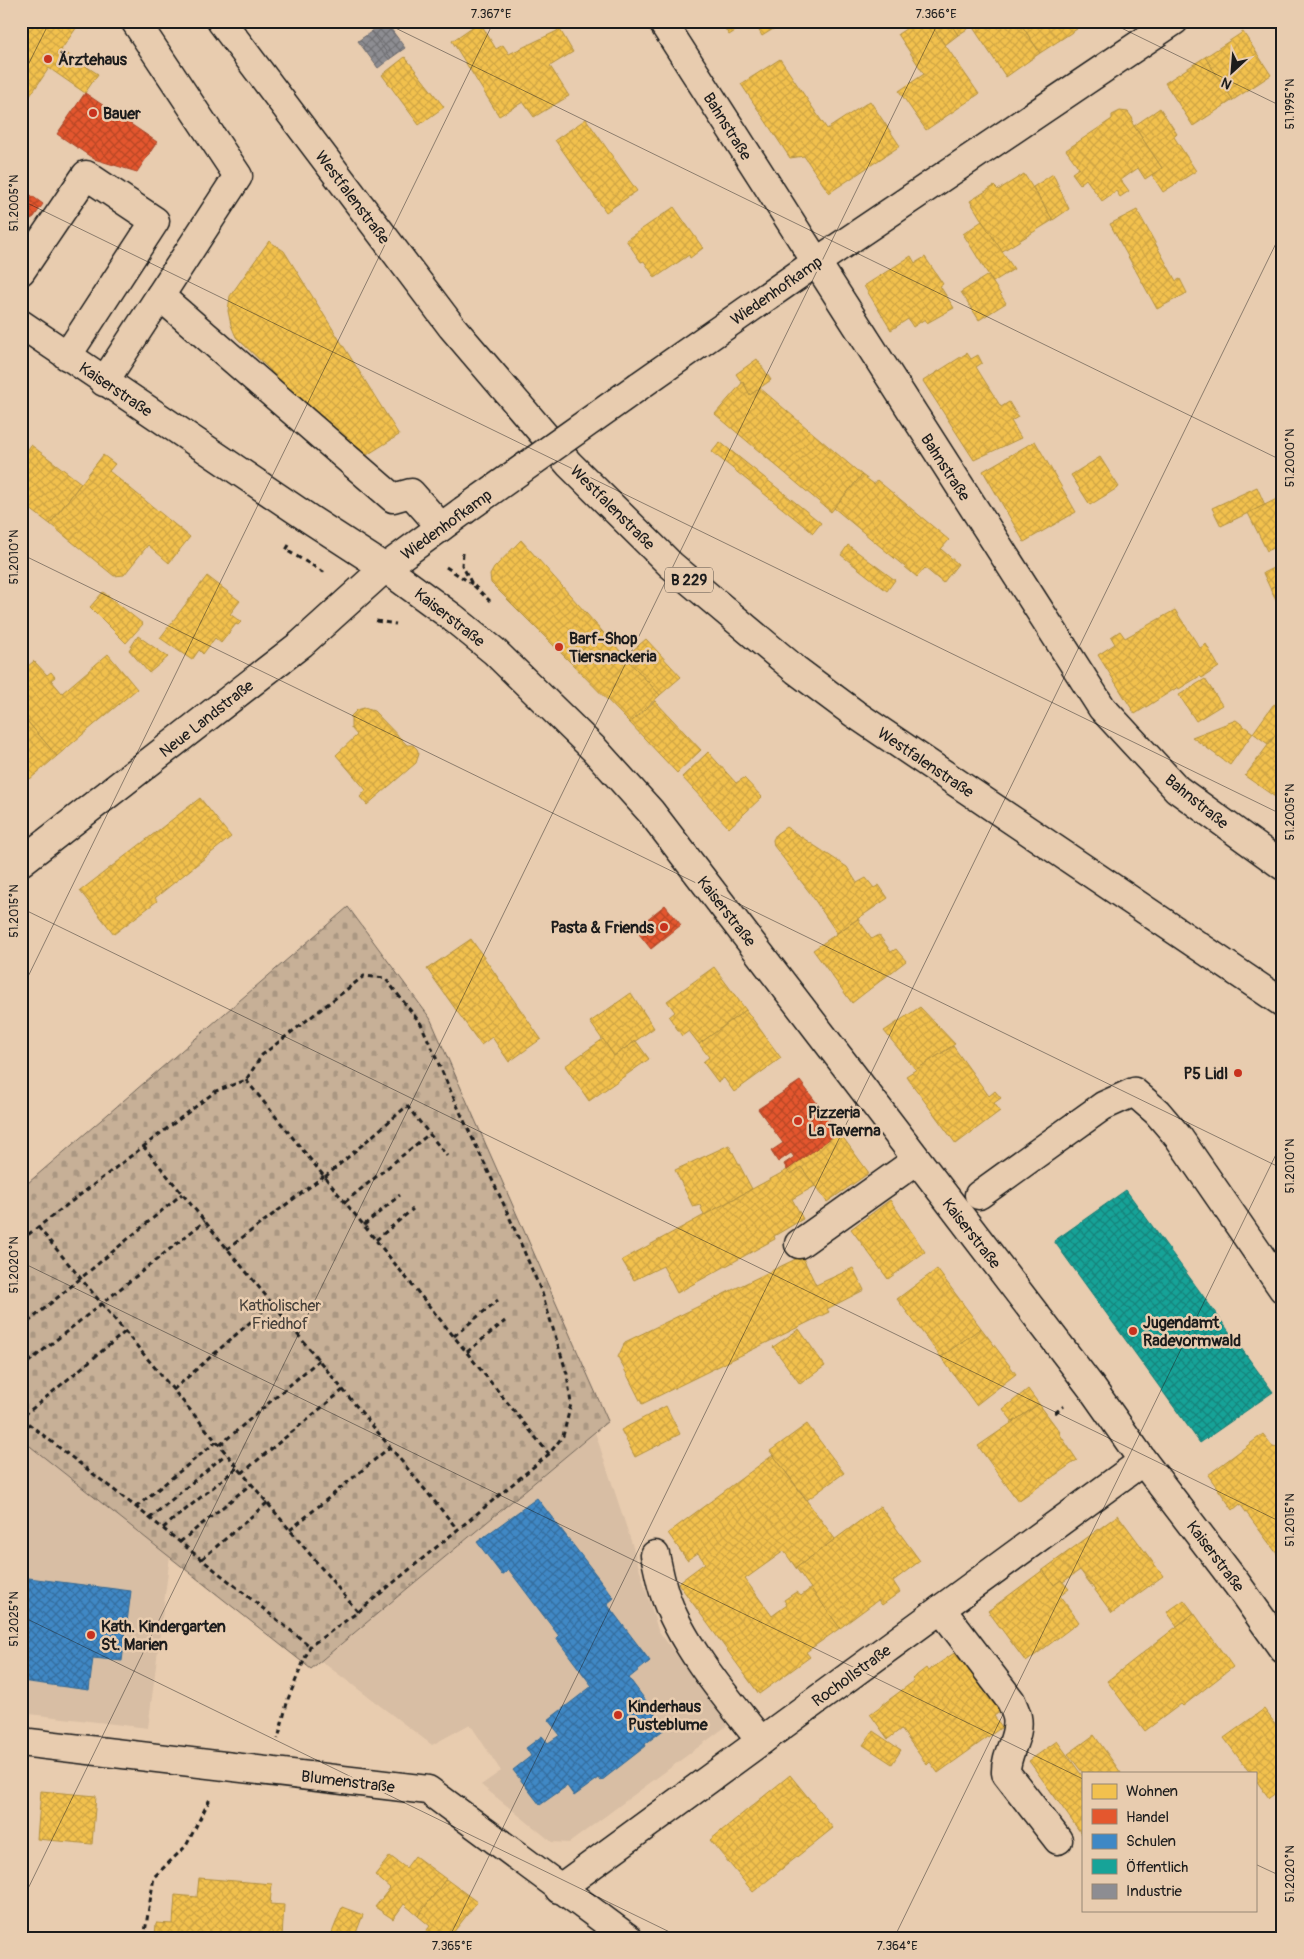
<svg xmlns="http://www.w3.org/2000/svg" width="1304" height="1959" viewBox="0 0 1304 1959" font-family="Pangolin,sans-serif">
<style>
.built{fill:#d8bea4}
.cemetery{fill:url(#cemetery-stones);stroke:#72665a}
.homes{fill:url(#homes-cross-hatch);stroke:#b2903f}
.shops{fill:url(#shops-cross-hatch);stroke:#a84529}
.schools{fill:url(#schools-cross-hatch);stroke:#346892}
.public{fill:url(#public-cross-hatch);stroke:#187a73}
.industry{fill:url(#industry-cross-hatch);stroke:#6b6b6f}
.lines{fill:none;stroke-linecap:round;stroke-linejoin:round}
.minor-casing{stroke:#1c1c1c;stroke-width:31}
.major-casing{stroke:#1c1c1c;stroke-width:31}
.path{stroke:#1c1c1c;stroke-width:3;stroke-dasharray:5 4;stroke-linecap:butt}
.minor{stroke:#e8ccaf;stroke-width:28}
.major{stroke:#e8ccaf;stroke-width:28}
.minor-bridge-casing{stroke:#1c1c1c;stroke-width:31;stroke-linecap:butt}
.minor-bridge{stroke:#e8ccaf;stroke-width:28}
.ticks{fill:none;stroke:#1c1c1c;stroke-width:1;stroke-opacity:0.45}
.poi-dot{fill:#c8321e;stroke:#e8ccaf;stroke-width:2}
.labels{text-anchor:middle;stroke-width:5;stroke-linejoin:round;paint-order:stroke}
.shield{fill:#e8ccaf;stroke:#595148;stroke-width:1}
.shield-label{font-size:15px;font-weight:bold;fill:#1c1c1c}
.poi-label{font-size:16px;font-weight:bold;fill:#1c1c1c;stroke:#e8ccaf;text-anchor:start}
.street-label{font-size:16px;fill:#1c1c1c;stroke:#e8ccaf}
.park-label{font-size:16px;fill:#47413b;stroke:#e8ccaf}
.neatline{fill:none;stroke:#1c1c1c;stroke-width:2}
.ticks-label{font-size:12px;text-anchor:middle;fill:#1c1c1c}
</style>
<defs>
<pattern id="cemetery-stones" width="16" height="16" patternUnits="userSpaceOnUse" patternTransform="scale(1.25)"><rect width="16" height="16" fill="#c7b097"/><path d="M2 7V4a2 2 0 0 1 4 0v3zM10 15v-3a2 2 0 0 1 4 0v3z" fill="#aa9782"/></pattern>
<pattern id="homes-cross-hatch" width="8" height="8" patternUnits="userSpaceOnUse" patternTransform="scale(1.25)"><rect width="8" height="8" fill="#f2c14e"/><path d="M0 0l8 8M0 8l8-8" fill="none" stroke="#cfa544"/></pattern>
<pattern id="shops-cross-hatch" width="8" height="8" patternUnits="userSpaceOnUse" patternTransform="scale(1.25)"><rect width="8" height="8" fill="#e4572e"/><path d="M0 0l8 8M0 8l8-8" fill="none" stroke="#b84726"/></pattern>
<pattern id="schools-cross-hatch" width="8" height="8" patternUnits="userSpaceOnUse" patternTransform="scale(1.25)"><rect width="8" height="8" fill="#3f88c5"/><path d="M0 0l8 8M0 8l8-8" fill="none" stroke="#346e9f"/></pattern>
<pattern id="public-cross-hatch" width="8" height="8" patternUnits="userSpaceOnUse" patternTransform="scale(1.25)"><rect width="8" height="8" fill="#17a398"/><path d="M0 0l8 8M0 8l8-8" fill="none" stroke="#14847b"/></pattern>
<pattern id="industry-cross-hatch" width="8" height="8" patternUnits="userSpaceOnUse" patternTransform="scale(1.25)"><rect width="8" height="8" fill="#8d8d92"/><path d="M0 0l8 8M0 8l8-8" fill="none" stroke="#727276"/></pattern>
</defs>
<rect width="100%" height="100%" fill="#e8ccaf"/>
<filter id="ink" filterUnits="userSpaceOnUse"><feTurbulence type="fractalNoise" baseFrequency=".02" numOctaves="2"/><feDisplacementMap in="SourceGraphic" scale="10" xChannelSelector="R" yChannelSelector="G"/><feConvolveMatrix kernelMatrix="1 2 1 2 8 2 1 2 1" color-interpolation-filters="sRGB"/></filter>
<g filter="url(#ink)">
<g class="built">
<path d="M595 1432 631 1541 658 1630 728 1725 569 1843 552 1842 481 1785 501 1771 470 1724 432 1745 321 1661Z"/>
<path d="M21 1439 170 1556 148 1728 21 1713Z"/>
</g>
<path class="cemetery" d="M348 907 430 1018 608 1421 311 1669 21 1439V1189Z"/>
<g class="homes">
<path d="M21 21H81L61 50 98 74 85 93 49 68 21 109Z"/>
<path d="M399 21H413L404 28Z"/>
<path d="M481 21 484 22 481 24 496 49 503 45 509 54 557 31 559 28 573 52 550 66 569 96 534 117 523 102 499 116 452 41Z"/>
<path d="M720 21H751L729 35Z"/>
<path d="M754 21H786L762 36Z"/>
<path d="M918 21H926L928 25 930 23 979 94 926 130 899 91 924 74 898 34Z"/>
<path d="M926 21H949L958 35 945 45 930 23 928 25Z"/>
<path d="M949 21H1019L1040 53 1006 77 972 26 958 35Z"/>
<path d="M1019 21H1071L1077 29 1040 53Z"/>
<path d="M1243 32 1271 75 1233 100 1205 57Z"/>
<path d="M405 57 444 107 419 125 382 75Z"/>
<path d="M1205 57 1233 100 1193 126 1165 83Z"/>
<path d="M780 59 827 129 870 101 900 146 829 193 804 156 790 158 741 84Z"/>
<path d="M1160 108 1177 134 1174 137 1196 171 1163 192 1152 175 1162 168 1134 126Z"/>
<path d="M1120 111 1128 112 1133 119 1132 123 1162 168 1145 179 1138 168 1121 180 1129 191 1120 197 1116 191 1102 201 1086 179 1080 184 1072 173 1079 168 1066 150 1112 119V115Z"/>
<path d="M586 119 637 191 606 212 555 140Z"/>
<path d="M1024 174 1053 220 1001 252 970 201 994 186 998 190Z"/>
<path d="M1053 174 1069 209 1053 220 1033 187Z"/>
<path d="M674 207 703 248 690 258 689 255 655 278 644 261 641 262 626 240Z"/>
<path d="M1137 210 1176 281 1180 279 1187 293 1157 309 1110 224Z"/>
<path d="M982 221 1014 269 993 282 963 234Z"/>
<path d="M269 241 284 251 399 435 362 458 284 384 276 389 266 375 271 371 236 337 231 325 228 311 230 296Z"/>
<path d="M911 256 915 263 925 257 943 284 940 286 954 308 927 323 925 319 913 327 908 319 891 330 864 286Z"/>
<path d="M988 275 1006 303 979 320 961 292Z"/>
<path d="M967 353 971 359 978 355 982 363 976 367 1001 407 1009 402 1018 417 1011 421 1021 438 974 460 923 381Z"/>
<path d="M757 359 771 380 750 395 736 374Z"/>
<path d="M743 382 750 395 760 388 862 475 831 512 715 414Z"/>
<path d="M1035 441 1076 512 1024 542 983 471Z"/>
<path d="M720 442 821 523 813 533 712 452Z"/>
<path d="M31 445 81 483 50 524 21 502V459Z"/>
<path d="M103 455 115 464 109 471 190 537 169 563 148 545 124 575 114 576 50 524Z"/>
<path d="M1100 457 1119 487 1090 505 1071 475Z"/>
<path d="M862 475 874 484 877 480 949 540 941 549 958 564 943 583 925 568 917 577 834 508Z"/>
<path d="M1257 487 1265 505 1221 526 1212 508Z"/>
<path d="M1283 496V544L1267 551 1248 513Z"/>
<path d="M521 540 602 631 570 662 491 583 490 575 494 568Z"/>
<path d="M848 545 895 580 887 591 841 555Z"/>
<path d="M1283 563V582L1270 588 1263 573Z"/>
<path d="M207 576 240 601 230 614 241 622 238 625 236 624 221 643 215 638 203 654 199 650 192 660 160 638Z"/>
<path d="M1283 582V613L1270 588Z"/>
<path d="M103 592 143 624 126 643 90 607Z"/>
<path d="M1175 610 1200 648 1206 644 1219 667 1202 678 1200 676 1179 689 1178 687 1135 714 1098 655 1115 644 1111 637 1120 631 1125 638Z"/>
<path d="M602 631 660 695 630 723 570 662Z"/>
<path d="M138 636 168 657 149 673 129 650Z"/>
<path d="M646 639 681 677 660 695 625 657Z"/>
<path d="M108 654 137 689 57 756 21 714V672L34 661 47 675 51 672 55 677 51 680 62 693Z"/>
<path d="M1205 679 1222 705 1196 721 1179 695Z"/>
<path d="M655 701 701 750 677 773 630 723Z"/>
<path d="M1283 701V725L1268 744 1253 733 1273 705Z"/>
<path d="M364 708 374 711 407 745H413L417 749 419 754 416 763 367 805 360 797 366 790 336 755 357 735 351 728V716L357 710Z"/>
<path d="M21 714 57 756 30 779 21 768Z"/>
<path d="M1236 720 1253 733 1230 765 1192 737Z"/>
<path d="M1283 725V793L1278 799 1245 776Z"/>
<path d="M708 752 736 783 744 778 762 797 729 828 682 777Z"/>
<path d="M1283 793V803L1278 799Z"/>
<path d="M200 798 231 837 155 898 157 901 114 934 80 891Z"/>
<path d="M786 827 847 867 857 883 866 878 874 888 879 885 888 898 837 933 810 893 774 846 773 840 776 834Z"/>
<path d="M858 919 872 939 879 935 891 952 896 949 906 961 852 1003 813 950Z"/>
<path d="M471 939 541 1039 509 1062 492 1037 481 1045 427 969Z"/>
<path d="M714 967 746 1010 699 1044 689 1031 682 1036 669 1017 675 1012 667 1001Z"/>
<path d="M631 993 654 1028 614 1056 590 1022Z"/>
<path d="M920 1007 955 1044 916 1070 884 1031Z"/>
<path d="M746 1010 781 1058 734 1092 724 1078 718 1082 703 1062 709 1057 699 1044Z"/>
<path d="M603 1039 614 1056 636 1041 649 1059 589 1101 565 1066Z"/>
<path d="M953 1046 989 1096 995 1091 1001 1098 994 1103 1000 1111 956 1144 906 1076Z"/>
<path d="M839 1132 869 1173 827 1202 801 1167 791 1174 787 1170Z"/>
<path d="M729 1145 752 1189 704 1215 700 1205 693 1207 675 1170Z"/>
<path d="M801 1167 815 1186 792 1199 803 1219 774 1236 775 1239 677 1293 663 1266 634 1280 622 1260 787 1170 791 1174Z"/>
<path d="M890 1200 925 1252 888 1279 851 1229Z"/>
<path d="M802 1256 816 1285 853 1268 864 1290 827 1309 829 1312 642 1404 618 1357 625 1342Z"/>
<path d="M937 1269 981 1328 941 1357 897 1299Z"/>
<path d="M981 1328 1016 1374 976 1405 941 1357Z"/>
<path d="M799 1329 825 1366 800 1384 773 1347Z"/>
<path d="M1028 1389 1039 1404 1013 1422 1003 1409Z"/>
<path d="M1039 1404 1060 1432 1059 1433 1077 1460 1018 1501 978 1446Z"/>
<path d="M666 1406 680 1434 635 1457 621 1430Z"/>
<path d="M807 1424 844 1473 807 1500 770 1451Z"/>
<path d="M1263 1434 1274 1448 1283 1441V1562L1240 1504 1233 1510 1208 1475Z"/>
<path d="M773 1455 835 1539 796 1568 784 1551 745 1579 772 1616 787 1605 784 1600 796 1592 801 1596 811 1588 840 1628 806 1652 810 1657 759 1694 678 1583 705 1563 698 1553 687 1560 668 1533Z"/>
<path d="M880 1506 920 1561 893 1581 900 1592 882 1605 878 1600 840 1628 796 1568Z"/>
<path d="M1118 1515 1163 1576 1112 1613 1080 1570 1063 1582 1061 1580 1054 1585 1043 1570Z"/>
<path d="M1043 1570 1054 1585 1061 1580 1069 1589 1060 1596 1079 1622 1026 1662 988 1611Z"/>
<path d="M1184 1600 1194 1613 1177 1626 1167 1612Z"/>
<path d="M1194 1613 1233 1667 1183 1706 1181 1704 1145 1731 1107 1681Z"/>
<path d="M957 1651 1004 1709 994 1716 1002 1727 938 1773 930 1762 927 1765 901 1729 888 1739 870 1714 914 1681 912 1679 926 1668 928 1671Z"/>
<path d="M1264 1709 1283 1734V1788L1269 1798 1255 1779V1773H1250L1224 1738Z"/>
<path d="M873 1731 901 1750 892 1764 863 1745Z"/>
<path d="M1094 1735 1121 1773H1083L1068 1754Z"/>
<path d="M1057 1741 1083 1777V1836L1029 1761Z"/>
<path d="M790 1775 833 1828 753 1892 710 1840Z"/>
<path d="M41 1791 96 1796 92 1844 37 1839Z"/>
<path d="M390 1856 406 1868 415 1856 446 1879 418 1916 404 1904 393 1919 375 1907 390 1888 375 1875Z"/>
<path d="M199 1878 272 1884 270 1904 284 1905 282 1938H155L156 1923 173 1924 175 1895 197 1897Z"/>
<path d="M446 1879 477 1902 449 1938H421L430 1926 418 1916Z"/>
<path d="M342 1907 363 1915 354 1938H330Z"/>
</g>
<g class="shops">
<path d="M85 93 157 142 137 172 94 159 57 134Z"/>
<path d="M21 188 43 204 34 217 21 225Z"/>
<path d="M665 905 681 925 651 949 635 929Z"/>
<path d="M800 1081 839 1132 787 1170 784 1164 794 1157 791 1153 778 1162 771 1151 783 1143 758 1109Z"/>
</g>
<g class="schools">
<path d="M537 1498 614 1598 607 1604 650 1661 629 1678 666 1728 645 1744 646 1746 601 1781 599 1778 574 1796 567 1786 540 1805 513 1770 531 1756 526 1748 542 1736 548 1743 560 1735 548 1720 592 1686 556 1638 559 1636 509 1570 502 1575 477 1542Z"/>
<path d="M21 1577 131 1591 122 1661 93 1658 89 1690 21 1681Z"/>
</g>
<path class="public" d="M1126 1190 1273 1392 1200 1443 1054 1241Z"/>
<g class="industry">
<path d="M385 21 405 48 391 58 371 32Z"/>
<path d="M371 32 391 58 378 68 358 41Z"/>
</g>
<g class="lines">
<defs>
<g id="minor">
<path d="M662 21 1102 708 1177 789 1283 866"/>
<path d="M21 271 86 175 155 221 67 356"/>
<path d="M160 296 393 498 411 493 441 527"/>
<path d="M21 324 311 520 385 568 452 617 494 651 595 750 651 812 822 1035 1091 1387 1143 1461 1237 1584 1283 1649"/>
<path d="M104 382 238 176 135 21"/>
<path d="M639 386 815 263 1174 21"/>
<path d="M21 862 301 644 385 568 463 511"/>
<path d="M979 1195 1103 1106 1134 1092 1157 1112 1179 1138 1283 1289"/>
<path d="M799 1244 917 1160"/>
<path d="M655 1555C658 1567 660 1580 664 1592 679 1642 728 1700 761 1741"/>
<path d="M941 1609 1011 1701C1013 1706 1016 1712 1017 1717 1021 1736 1005 1753 1006 1773L1058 1840"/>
<path d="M21 1742 428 1790 628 1938"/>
<path d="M559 1889 1143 1461"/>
</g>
<path id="major" d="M221 21 452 327 569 464 671 565 796 670 855 714 1283 1003"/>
</defs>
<use href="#minor" class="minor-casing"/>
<use href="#major" class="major-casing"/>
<g class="path">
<path d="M1208 27 1215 21"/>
<path d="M289 545 286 550 327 574"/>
<path d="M463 553 462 565 472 584 490 601"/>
<path d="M446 567 472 584"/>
<path d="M376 621 396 624"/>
<path d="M246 1080 549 1454"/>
<path d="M143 1146 458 1530"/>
<path d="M325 1177 407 1106 447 1156"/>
<path d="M345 1202 429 1134"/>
<path d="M364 1225 400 1195"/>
<path d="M38 1227 358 1612"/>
<path d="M21 1240 216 1091 246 1080 262 1055 364 976 385 978 421 1024 460 1112 505 1207 542 1293 567 1374 571 1404 563 1436 549 1454 358 1612 310 1646 288 1699 278 1739"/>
<path d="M376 1240 413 1209"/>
<path d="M227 1249 324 1176"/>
<path d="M21 1328 182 1194"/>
<path d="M125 1332 21 1418 136 1507 310 1646"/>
<path d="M454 1336 498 1300"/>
<path d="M467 1352 505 1321"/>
<path d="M21 1368 205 1221"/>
<path d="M173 1390 272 1303"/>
<path d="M1055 1413 1064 1406"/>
<path d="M220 1445 319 1360"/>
<path d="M242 1473 343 1390"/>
<path d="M136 1507 216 1442"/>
<path d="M150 1518 226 1454"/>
<path d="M163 1528 238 1467"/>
<path d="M290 1530 390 1447"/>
<path d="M180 1542 251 1484"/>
<path d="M202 1559 267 1503"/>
<path d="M144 1938 154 1877 186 1846 211 1797"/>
</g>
<use href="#minor" class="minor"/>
<use href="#major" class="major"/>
<defs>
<path id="minor-bridge" d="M463 511 639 386"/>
</defs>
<use href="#minor-bridge" class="minor-bridge-casing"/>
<use href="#minor-bridge" class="minor-bridge"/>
</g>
</g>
<path class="ticks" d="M381 21 1283 461M1107 21 1283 107M21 79 50 21M21 200 1283 815M21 554 1283 1169M21 908 1283 1523M21 991 494 21M21 1262 1083 1779M21 1616 682 1938M1255 1864 1283 1877M21 1903 939 21M449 1938 1283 229M894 1938 1283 1140"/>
<g class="poi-dot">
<circle cx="48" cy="59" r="5"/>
<circle cx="93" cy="113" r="5"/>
<circle cx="559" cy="647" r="5"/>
<circle cx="664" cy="927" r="5"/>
<circle cx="1238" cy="1073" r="5"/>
<circle cx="798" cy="1121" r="5"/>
<circle cx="1133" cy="1331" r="5"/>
<circle cx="91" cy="1635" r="5"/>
<circle cx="618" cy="1715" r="5"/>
</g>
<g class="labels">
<rect class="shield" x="665" y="567.5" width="48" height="25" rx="4"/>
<g class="shield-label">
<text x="689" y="585">B 229</text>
</g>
<g class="poi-label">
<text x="58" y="65">Ärztehaus</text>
<text x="103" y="119">Bauer</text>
<text x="569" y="644">Barf-Shop<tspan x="569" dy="18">Tiersnackeria</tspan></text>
<text x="654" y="933" text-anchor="end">Pasta &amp; Friends</text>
<text x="1228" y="1079" text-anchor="end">P5 Lidl</text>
<text x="808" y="1118">Pizzeria<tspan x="808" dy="18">La Taverna</tspan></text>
<text x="1143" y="1328">Jugendamt<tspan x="1143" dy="18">Radevormwald</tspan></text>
<text x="101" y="1632">Kath. Kindergarten<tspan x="101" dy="18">St. Marien</tspan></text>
<text x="628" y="1712">Kinderhaus<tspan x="628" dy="18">Pusteblume</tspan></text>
</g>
<g class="street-label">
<text transform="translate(728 126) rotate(58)" y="6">Bahnstraße</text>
<text transform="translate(353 197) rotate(53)" y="6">Westfalenstraße</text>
<text transform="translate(776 290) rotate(-35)" y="6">Wiedenhofkamp</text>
<text transform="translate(116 389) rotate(34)" y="6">Kaiserstraße</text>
<text transform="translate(946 467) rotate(57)" y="6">Bahnstraße</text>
<text transform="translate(613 507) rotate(45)" y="6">Westfalenstraße</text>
<text transform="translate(446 524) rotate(-36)" y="6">Wiedenhofkamp</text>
<text transform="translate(450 617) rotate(38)" y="6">Kaiserstraße</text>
<text transform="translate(206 718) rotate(-38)" y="6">Neue Landstraße</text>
<text transform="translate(926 762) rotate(34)" y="6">Westfalenstraße</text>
<text transform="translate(1197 801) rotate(39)" y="6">Bahnstraße</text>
<text transform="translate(727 911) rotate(52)" y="6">Kaiserstraße</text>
<text transform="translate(972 1233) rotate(52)" y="6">Kaiserstraße</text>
<text transform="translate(1216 1556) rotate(53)" y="6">Kaiserstraße</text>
<text transform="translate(851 1675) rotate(-36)" y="6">Rochollstraße</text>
<text transform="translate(348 1781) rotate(7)" y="6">Blumenstraße</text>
</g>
<g class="park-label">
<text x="280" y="1311">Katholischer<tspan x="280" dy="18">Friedhof</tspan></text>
</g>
</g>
<rect width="1304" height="1959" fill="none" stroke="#e8ccaf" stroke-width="55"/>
<rect x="1082" y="1772" width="175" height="140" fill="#e8ccaf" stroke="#968674"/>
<rect x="1092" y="1784" width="25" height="15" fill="#f2c14e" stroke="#968674"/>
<text x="1126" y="1796" font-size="15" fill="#1c1c1c">Wohnen</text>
<rect x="1092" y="1809" width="25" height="15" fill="#e4572e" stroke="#968674"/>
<text x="1126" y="1822" font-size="15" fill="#1c1c1c">Handel</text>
<rect x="1092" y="1834" width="25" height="15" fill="#3f88c5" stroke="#968674"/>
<text x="1126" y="1846" font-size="15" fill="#1c1c1c">Schulen</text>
<rect x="1092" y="1859" width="25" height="15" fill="#17a398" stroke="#968674"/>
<text x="1126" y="1872" font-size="15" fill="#1c1c1c">Öffentlich</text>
<rect x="1092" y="1884" width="25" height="15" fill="#8d8d92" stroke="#968674"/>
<text x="1126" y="1896" font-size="15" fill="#1c1c1c">Industrie</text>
<g transform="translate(1232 72) rotate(206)" stroke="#e8ccaf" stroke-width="4" paint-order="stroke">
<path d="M0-4L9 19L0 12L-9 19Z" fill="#1c1c1c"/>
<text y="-8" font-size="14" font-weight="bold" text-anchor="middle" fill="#1c1c1c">N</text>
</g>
<rect x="28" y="28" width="1248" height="1904" class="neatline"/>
<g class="ticks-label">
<text x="491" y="18">7.367°E</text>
<text x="936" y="18">7.366°E</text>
<text transform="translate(1290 104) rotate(-90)" y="4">51.1995°N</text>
<text transform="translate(14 203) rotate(-90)" y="4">51.2005°N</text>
<text transform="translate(1290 458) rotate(-90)" y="4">51.2000°N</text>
<text transform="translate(14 557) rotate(-90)" y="4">51.2010°N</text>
<text transform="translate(1290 812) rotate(-90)" y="4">51.2005°N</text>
<text transform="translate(14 911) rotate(-90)" y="4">51.2015°N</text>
<text transform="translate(1290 1166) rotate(-90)" y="4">51.2010°N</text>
<text transform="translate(14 1265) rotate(-90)" y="4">51.2020°N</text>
<text transform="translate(1290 1520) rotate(-90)" y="4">51.2015°N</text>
<text transform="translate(14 1619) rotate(-90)" y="4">51.2025°N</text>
<text transform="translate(1290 1874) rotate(-90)" y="4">51.2020°N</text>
<text x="452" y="1950">7.365°E</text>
<text x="897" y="1950">7.364°E</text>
</g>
</svg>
